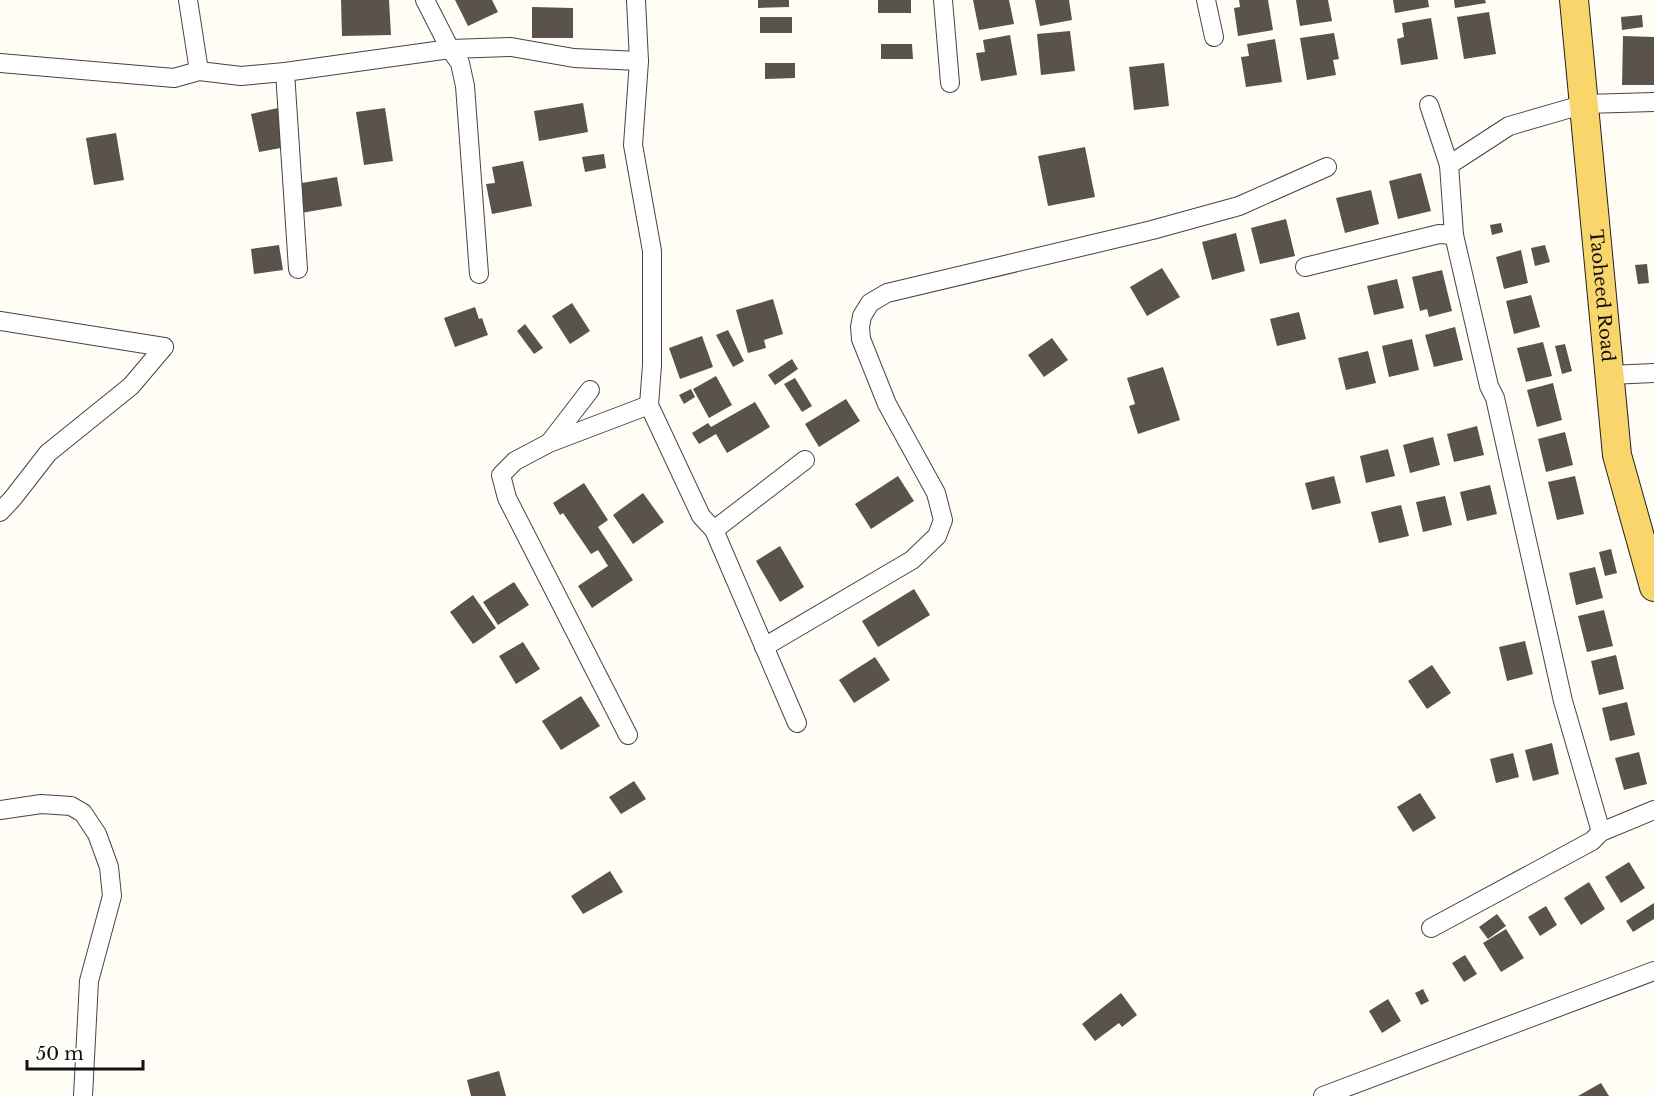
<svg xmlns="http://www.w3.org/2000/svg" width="1654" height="1096" viewBox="0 0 1654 1096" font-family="'Libre Baskerville',serif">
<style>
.building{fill:#5a524d}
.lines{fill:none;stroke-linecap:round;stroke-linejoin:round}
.minor-casing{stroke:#444;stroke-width:20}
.primary-casing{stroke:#222;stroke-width:30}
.minor{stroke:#fff;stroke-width:18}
.primary{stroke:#f9d66b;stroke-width:28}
.labels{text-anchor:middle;stroke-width:6;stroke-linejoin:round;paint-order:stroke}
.street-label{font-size:18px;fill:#111;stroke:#fff}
</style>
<rect width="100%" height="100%" fill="#fffdf5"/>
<g class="building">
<path d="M341 0H389L391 35 342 36Z"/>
<path d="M455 0H492L498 12 468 26Z"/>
<path d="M758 0H789V7L758 8Z"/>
<rect x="878" y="0" width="33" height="13"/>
<path d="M973 0H1009L1014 24 979 30Z"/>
<path d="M1035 0H1069L1072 20 1040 26Z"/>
<path d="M1239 0H1268L1273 30 1238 36 1234 8 1240 7Z"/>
<path d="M1296 0H1328L1332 21 1300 26Z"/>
<path d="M1393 0H1428L1429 7 1395 13Z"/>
<path d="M1454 0H1485L1486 3 1455 8Z"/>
<path d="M532 7 573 8V38H532Z"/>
<path d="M1489 12 1496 54 1464 59 1457 17Z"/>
<path d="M1642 15 1643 27 1622 30 1621 17Z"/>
<rect x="760" y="17" width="32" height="16"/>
<path d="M1431 18 1438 59 1401 65 1397 39 1404 37 1402 23Z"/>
<path d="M1070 31 1075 71 1041 75 1037 34Z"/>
<path d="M1334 33 1339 59 1333 60 1336 75 1307 80 1300 38Z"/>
<path d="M1010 35 1017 75 981 81 976 53 985 52 983 40Z"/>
<path d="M1623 36 1654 37V85H1622Z"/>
<path d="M1275 39 1282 82 1246 87 1241 57 1249 56 1247 44Z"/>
<path d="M881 44H912L913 59H881Z"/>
<path d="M765 63H795V78L765 79Z"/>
<path d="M1164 63 1169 106 1134 110 1129 67Z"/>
<path d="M583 103 588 132 539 141 534 111Z"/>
<path d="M278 108 286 147 259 152 251 114Z"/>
<path d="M385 108 393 161 364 165 356 112Z"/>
<path d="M116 133 124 180 94 185 86 138Z"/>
<path d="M1085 147 1095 197 1048 206 1038 156Z"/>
<path d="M604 154 606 168 585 172 582 157Z"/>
<path d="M523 161 532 206 492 214 486 184 495 183 492 167Z"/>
<path d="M1421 173 1431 211 1398 219 1389 181Z"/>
<path d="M337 177 342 206 301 213 296 184Z"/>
<path d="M1371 190 1379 224 1345 233 1336 198Z"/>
<path d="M1286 219 1295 256 1260 264 1251 228Z"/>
<path d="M1501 223 1503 232 1492 235 1490 225Z"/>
<path d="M1236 233 1245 271 1212 280 1202 242Z"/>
<path d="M279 245 283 270 254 274 251 249Z"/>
<path d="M1545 245 1550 262 1535 266 1531 248Z"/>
<path d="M1521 250 1528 283 1504 289 1496 257Z"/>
<path d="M1647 264 1649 283 1638 284 1635 265Z"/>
<path d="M1162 268 1180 297 1147 316 1130 287Z"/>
<path d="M1442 270 1452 311 1429 317 1427 309 1420 311 1412 277Z"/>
<path d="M1397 279 1404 308 1374 315 1367 286Z"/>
<path d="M1531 295 1540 327 1514 334 1506 301Z"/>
<path d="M773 299 783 334 764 340 766 348 748 353 736 310Z"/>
<path d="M572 303 590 331 570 344 552 316Z"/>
<path d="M475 307 479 319 482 318 488 335 455 347 444 318Z"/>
<path d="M1299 312 1306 339 1277 346 1270 319Z"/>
<path d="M525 324 543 348 534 354 517 331Z"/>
<path d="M1455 327 1463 360 1434 367 1425 335Z"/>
<path d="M728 330 744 361 733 367 716 335Z"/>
<path d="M702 336 713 367 680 379 669 348Z"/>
<path d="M1052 338 1068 360 1044 377 1028 355Z"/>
<path d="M1412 339 1419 370 1389 377 1382 346Z"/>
<path d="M1543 342 1552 376 1526 382 1517 348Z"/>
<path d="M1565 344 1572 371 1562 374 1555 346Z"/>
<path d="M1368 351 1376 383 1346 390 1338 358Z"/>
<path d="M792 359 798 369 775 385 768 375Z"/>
<path d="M1163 367 1180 420 1138 434 1129 406 1135 404 1127 378Z"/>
<path d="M716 376 732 405 709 418 693 389Z"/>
<path d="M795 378 812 406 802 412 784 384Z"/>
<path d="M1553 383 1562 420 1537 427 1527 390Z"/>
<path d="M691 389 695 397 684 404 679 395Z"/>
<path d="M846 399 860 421 819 447 805 424Z"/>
<path d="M755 402 770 427 727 453 716 434 699 444 692 433 708 423 711 427Z"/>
<path d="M1477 426 1484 455 1454 462 1447 434Z"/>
<path d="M1565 432 1573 465 1546 472 1538 439Z"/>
<path d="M1433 437 1440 465 1410 473 1403 445Z"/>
<path d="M1388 449 1395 476 1366 483 1360 456Z"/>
<path d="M898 476 914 501 871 529 855 504Z"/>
<path d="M1334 476 1341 503 1312 510 1305 483Z"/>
<path d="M1575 476 1584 514 1557 520 1548 482Z"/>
<path d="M584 483 608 520 598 527 633 580 592 608 578 586 608 566 598 550 591 554 563 513 560 515 553 503Z"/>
<path d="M1490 485 1497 514 1467 521 1460 492Z"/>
<path d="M643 493 664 522 633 544 613 515Z"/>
<path d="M1445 496 1452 525 1423 532 1416 502Z"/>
<path d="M1401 505 1409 536 1379 543 1371 512Z"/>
<path d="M780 546 804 587 780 602 756 561Z"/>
<path d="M1611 549 1617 573 1605 576 1599 552Z"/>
<path d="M1595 567 1603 598 1576 605 1569 573Z"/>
<path d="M514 582 529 605 498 625 483 602Z"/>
<path d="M914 589 930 615 878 647 862 621Z"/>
<path d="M473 595 496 628 473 644 450 612Z"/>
<path d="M1604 610 1613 646 1587 652 1578 616Z"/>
<path d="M1525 641 1533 674 1507 681 1499 647Z"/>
<path d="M523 642 540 669 516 684 499 656Z"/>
<path d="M1616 655 1624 689 1599 695 1591 661Z"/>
<path d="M875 657 890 680 854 703 839 680Z"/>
<path d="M1432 665 1451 693 1427 709 1408 681Z"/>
<path d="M581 696 600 726 561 750 542 721Z"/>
<path d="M1627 702 1635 735 1610 741 1602 708Z"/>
<path d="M1552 743 1559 774 1533 781 1525 750Z"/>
<path d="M1639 752 1647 784 1624 790 1615 758Z"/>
<path d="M1513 753 1519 777 1496 783 1490 759Z"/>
<path d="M634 781 646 799 621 814 609 797Z"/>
<path d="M1420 793 1436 818 1413 832 1397 807Z"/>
<path d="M1629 862 1645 888 1621 903 1605 877Z"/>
<path d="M610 871 623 892 583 914 571 896Z"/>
<path d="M1589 882 1605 909 1581 925 1564 898Z"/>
<path d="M1654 903V919L1633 932 1626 921Z"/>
<path d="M1546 906 1557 925 1540 936 1528 917Z"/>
<path d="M1497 914 1506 926 1488 939 1479 927Z"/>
<path d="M1506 929 1524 958 1501 972 1483 943Z"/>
<path d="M1465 955 1477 974 1464 982 1452 963Z"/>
<path d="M1423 989 1429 1001 1421 1005 1415 993Z"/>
<path d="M1121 993 1137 1015 1122 1027 1119 1023 1095 1041 1082 1024Z"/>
<path d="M1388 999 1401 1021 1382 1033 1369 1011Z"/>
<path d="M499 1071 506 1096H471L467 1080Z"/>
<path d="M1601 1083 1609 1096H1578Z"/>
</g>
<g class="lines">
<defs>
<g id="minor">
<path d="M188 0 199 71"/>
<path d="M425 0 450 49 460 63 465 86 479 274"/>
<path d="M636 0 639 61 633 145 652 251V365L649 405 701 516 714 530 797 723"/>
<path d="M943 0 950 83"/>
<path d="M1206 0 1214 37"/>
<path d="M0 63 174 78 199 71 241 76 285 72 450 49 511 47 574 58 639 61"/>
<path d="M285 72 298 269"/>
<path d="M1429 105 1449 165"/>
<path d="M1305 267 1439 234 1454 235"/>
<path d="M0 321 164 347"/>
<path d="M1610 375 1654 373"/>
<path d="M550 442 590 390"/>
<path d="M0 512 13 498 48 453 131 386 164 347"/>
<path d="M714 530 805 460"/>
<path d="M764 647 912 560 937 536 943 520 936 493 887 404 861 339 860 327 862 316 870 303 887 293 1152 230 1239 206 1327 167"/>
<path d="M628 735 507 498 501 475 515 461 549 443 649 405"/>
<path d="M0 810 41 804 71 806 83 813 97 834 109 867 112 896 89 981 83 1096"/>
<path d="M1601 832 1563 701 1495 398 1489 386 1454 235 1449 165 1509 126 1585 104 1654 102"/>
<path d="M1431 928 1592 841 1601 832 1654 810"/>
<path d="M1323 1096 1654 971"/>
</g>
<g id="primary">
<path id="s1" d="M1574 0 1617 455 1654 587"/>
</g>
</defs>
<use href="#minor" class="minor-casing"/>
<use href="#primary" class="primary-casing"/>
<use href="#minor" class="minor"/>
<use href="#primary" class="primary"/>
</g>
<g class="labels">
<g class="street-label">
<text dy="6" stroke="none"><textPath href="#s1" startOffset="297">Taoheed Road</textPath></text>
</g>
</g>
<path d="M27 1060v9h116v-9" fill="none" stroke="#111111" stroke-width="3"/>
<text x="36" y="1060" font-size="18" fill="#111111" stroke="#ffffff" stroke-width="4.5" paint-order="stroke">50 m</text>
</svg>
